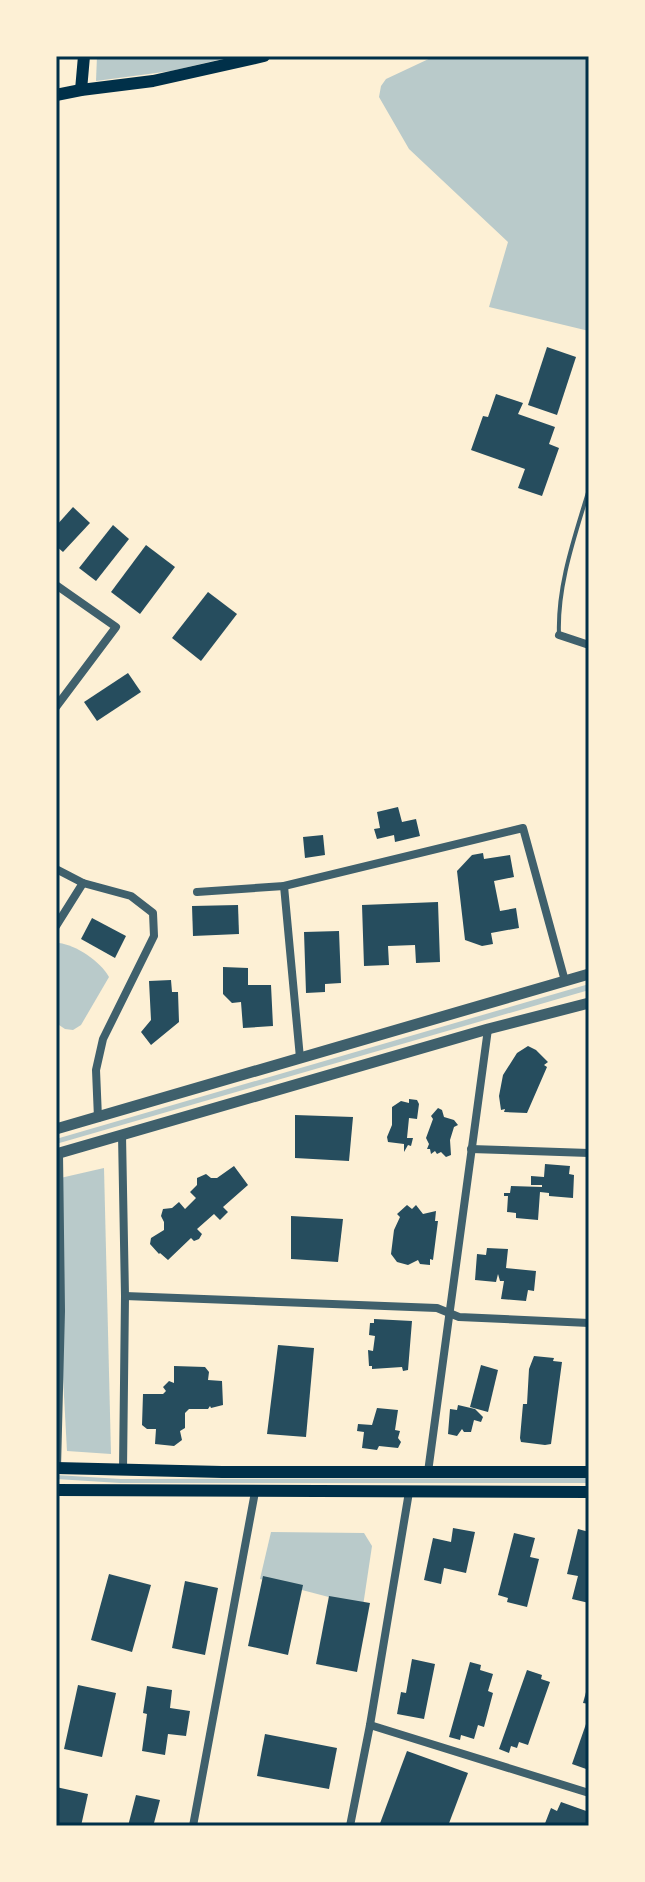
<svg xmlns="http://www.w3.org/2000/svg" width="645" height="1882" viewBox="0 0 645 1882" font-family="'Titillium Web',sans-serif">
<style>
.green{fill:#b9caca}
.building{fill:#264d5e}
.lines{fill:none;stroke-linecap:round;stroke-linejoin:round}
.service{stroke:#3f606c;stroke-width:4}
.minor{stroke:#3f606c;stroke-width:8}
.tertiary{stroke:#3f606c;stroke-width:11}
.secondary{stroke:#003049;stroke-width:12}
.neatline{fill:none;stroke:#003049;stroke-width:3}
</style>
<rect width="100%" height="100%" fill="#fdf0d5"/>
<g class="green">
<path d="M97 56H235L171 71 96 81Z"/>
<path d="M435 56H589V331L489 307 508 242 409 149 379 97 381 86 386 79Z"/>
<path d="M59 943C76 945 100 961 109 977L81 1025 73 1030 65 1029 56 1023V945Z"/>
<path d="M589 984V990L56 1144V1139Z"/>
<path d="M104 1168 111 1454 67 1451 56 1248V1179Z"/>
<path d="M56 1475 121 1479 589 1478V1483H120L56 1479Z"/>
<path d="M271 1532 364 1533 372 1546 363 1606 260 1579Z"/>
</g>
<g class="building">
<path d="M547 347 576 357 557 415 528 405Z"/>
<path d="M496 394 523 403 518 414 555 427 549 444 559 448 542 496 518 488 525 469 471 450 483 416 488 417Z"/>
<path d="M73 507 90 523 63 552 56 546V526Z"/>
<path d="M113 525 129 539 96 581 79 568Z"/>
<path d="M146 545 175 567 140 614 111 592Z"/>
<path d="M208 592 237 614 201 661 172 638Z"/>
<path d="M128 673 141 692 97 721 84 702Z"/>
<path d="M398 807 402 822 416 819 420 836 395 842 394 835 377 839 374 829 380 828 377 812Z"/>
<path d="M323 835 325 855 305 858 303 837Z"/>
<path d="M483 853 484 859 510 855 514 877 494 881 500 911 516 908 519 928 491 933 493 944 482 946 465 940 457 871 472 855Z"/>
<path d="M438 902 440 962 416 963 415 945 388 946 389 965 364 966 362 905Z"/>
<path d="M238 905 239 934 193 936 192 906Z"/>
<path d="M92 918 126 936 115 958 81 939Z"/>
<path d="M339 931 341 983 325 984V992L306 993 304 932Z"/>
<path d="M223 967 248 968V985H271L273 1026 243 1028 241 1002 232 1003 223 994Z"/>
<path d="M171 980 172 992H178L179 1022 151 1045 141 1032 151 1020 149 981Z"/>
<path d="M528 1046 536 1050 548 1062 544 1065 547 1067 527 1113 504 1112 505 1109 501 1110 499 1096 503 1075 517 1053Z"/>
<path d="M409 1099 417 1100 419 1104 417 1119 409 1118 407 1138H413L411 1146 408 1145 404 1152V1144L388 1142 387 1137 392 1125V1107L401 1101 409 1103Z"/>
<path d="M438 1108 442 1110 444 1117 454 1120 458 1125 454 1127 450 1140 451 1155 446 1157 441 1152 437 1154 435 1151 431 1154 430 1149H427L429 1144 426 1138 433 1119 431 1116Z"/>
<path d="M295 1115 353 1117 349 1161 295 1158Z"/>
<path d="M545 1164 570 1166 569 1174 574 1175 573 1198 549 1196V1193L540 1192 538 1220 516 1218V1213L507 1212 508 1196H504V1193H510L511 1186 542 1187V1185H531V1176L544 1177Z"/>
<path d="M234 1166 248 1185 223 1207 228 1212 220 1220 214 1214 197 1229 202 1234 199 1239 194 1241 191 1238 168 1260 160 1253 159 1254 150 1244 151 1238 164 1230V1222L161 1216 163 1209 172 1208 179 1202 185 1209 196 1198 190 1192 197 1185V1178L206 1174 211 1178H217Z"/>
<path d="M407 1205 412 1209 416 1205 423 1214 436 1211 435 1221H438L433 1260 430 1259V1265L420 1264 418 1260 408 1265 397 1262 391 1254 394 1230 400 1217 397 1214Z"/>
<path d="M291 1216 343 1219 338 1262 291 1259Z"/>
<path d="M487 1248 508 1249 506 1268 536 1271 534 1291 528 1290 526 1301 501 1299 504 1281H500L498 1274 496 1282 475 1280 477 1254 486 1255Z"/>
<path d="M374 1319 412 1321 408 1370 403 1371 402 1367 372 1369V1366H369L368 1350 373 1351 375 1336 369 1335 370 1323H374Z"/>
<path d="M278 1345 314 1348 306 1437 267 1434Z"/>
<path d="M534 1356 554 1358 553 1361 562 1362 551 1444 545 1445 521 1442 520 1438 523 1404H527L529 1369Z"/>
<path d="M481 1365 498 1370 488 1412 470 1407Z"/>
<path d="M174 1366 205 1367 209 1372 208 1380 222 1381 223 1405 211 1408 210 1406 208 1409H189L185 1413V1428L180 1431 182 1440 174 1446 155 1444 156 1429H147L142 1425 143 1394H163L166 1391 163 1387 169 1381 174 1383Z"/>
<path d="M458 1405 475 1409 483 1417 481 1422 474 1420 471 1432H464L462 1429 457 1436 448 1434 450 1409 457 1410Z"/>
<path d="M377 1408 398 1410 395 1430 400 1431 398 1438 401 1442 398 1448 379 1446 377 1450 362 1448 364 1432 357 1431 358 1424 372 1425Z"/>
<path d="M453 1528 475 1532 466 1573 444 1568 441 1584 424 1580 433 1538 451 1542Z"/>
<path d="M578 1529 589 1532V1603L572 1599 578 1576 567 1574Z"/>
<path d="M514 1533 535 1538 530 1557 539 1559 527 1607 507 1602 508 1598 498 1595Z"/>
<path d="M109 1574 151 1585 132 1652 91 1640Z"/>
<path d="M263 1576 303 1585 288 1655 248 1646Z"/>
<path d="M185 1581 218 1588 205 1655 172 1648Z"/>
<path d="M329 1596 370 1603 357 1672 316 1664Z"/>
<path d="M412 1659 435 1664 424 1719 397 1714 401 1692 406 1693Z"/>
<path d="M470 1662 481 1665 480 1670 493 1674 488 1691 493 1693 484 1727 478 1725 474 1739 461 1735 460 1740 449 1737Z"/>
<path d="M527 1670 542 1675 541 1679 550 1682 528 1745 519 1742 517 1748 511 1746 509 1753 499 1749Z"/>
<path d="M78 1685 116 1693 102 1757 64 1749Z"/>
<path d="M588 1685H589V1704L583 1703Z"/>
<path d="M147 1686 172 1690 170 1708 190 1711 186 1736 168 1734 165 1755 142 1751 147 1714 143 1713Z"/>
<path d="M586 1724 589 1725V1770L572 1764Z"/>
<path d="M265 1734 337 1748 329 1789 257 1776Z"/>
<path d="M407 1751 468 1773 448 1826H379Z"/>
<path d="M56 1787 88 1794 81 1826H56Z"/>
<path d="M136 1795 160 1800 154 1823 162 1826H128Z"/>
<path d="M561 1802 589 1812 586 1826H544L551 1808 557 1811Z"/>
</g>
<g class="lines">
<path class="service" d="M559 635C557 585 575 536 589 489"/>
<g class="minor">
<path d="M56 585 116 627 56 707"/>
<path d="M559 635 589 645"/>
<path d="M56 869 83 883 56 926"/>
<path d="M83 883 131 896 153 913 154 936 103 1039 96 1070 98 1118"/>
<path d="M284 886 300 1058"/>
<path d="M197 892 284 886 523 828 565 981"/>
<path d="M122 1135 125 1296 123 1470"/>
<path d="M471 1149 589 1153"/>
<path d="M125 1296 437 1308 459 1317 589 1323"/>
<path d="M57 1468 61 1311 59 1153"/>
<path d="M428 1472 488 1029"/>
<path d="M370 1725 589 1793"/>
<path d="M193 1826 255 1492"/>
<path d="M350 1826 370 1725 409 1492"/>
</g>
<g class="tertiary">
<path d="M56 1129 589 974"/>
<path d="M56 1154 488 1029 589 1003"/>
</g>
<g class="secondary">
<path d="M81 90 84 56"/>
<path d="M56 95 81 90 153 81 264 56"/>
<path d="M56 1468 222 1472H589"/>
<path d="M56 1490 589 1492"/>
</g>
</g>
<rect width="645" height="1882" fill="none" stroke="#fdf0d5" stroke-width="116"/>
<rect x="58" y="58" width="529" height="1766" class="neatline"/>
</svg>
